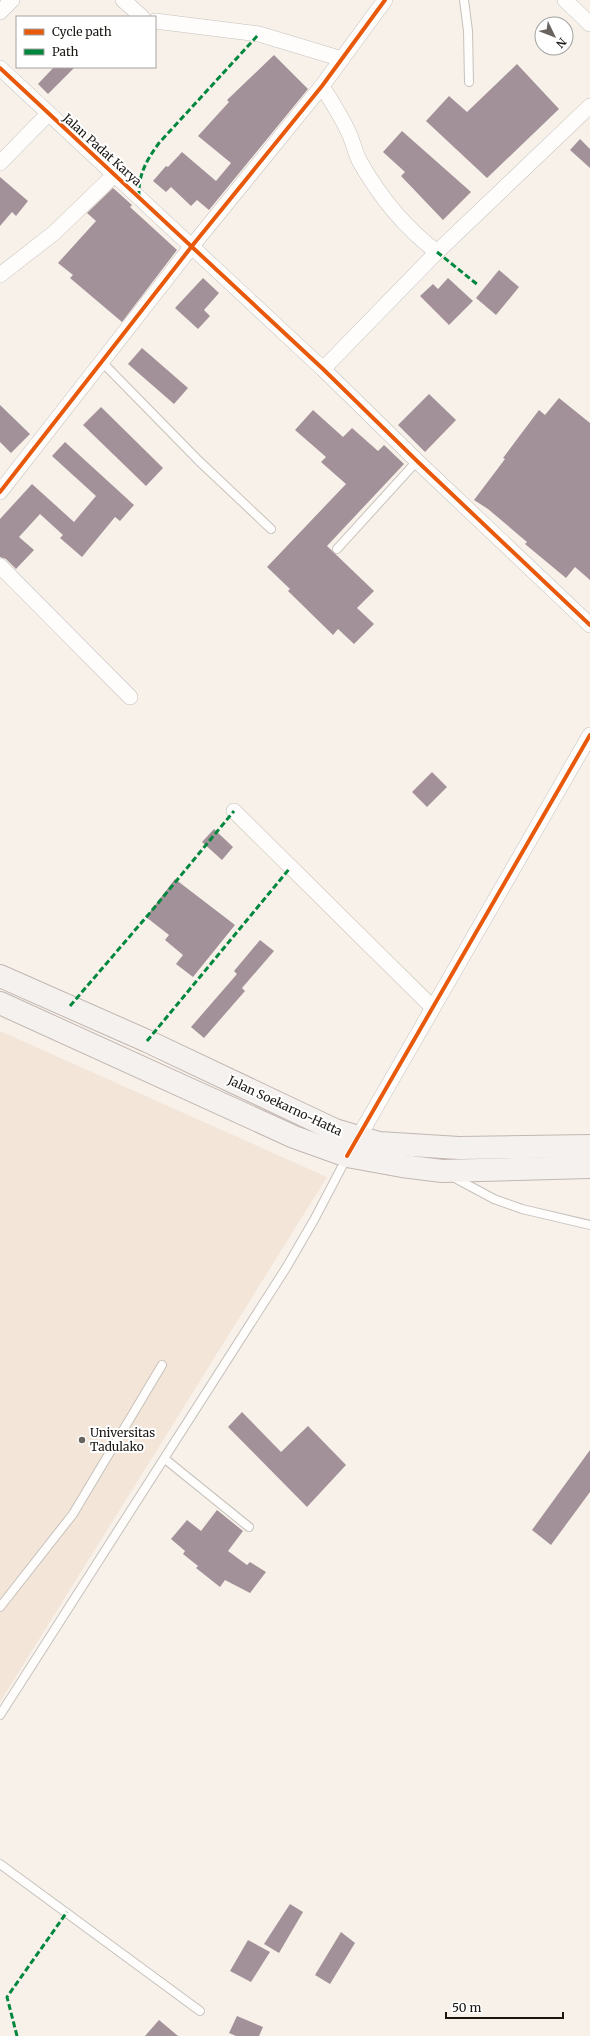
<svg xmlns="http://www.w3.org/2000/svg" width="590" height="2036" viewBox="0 0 590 2036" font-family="Merriweather,serif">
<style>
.built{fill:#f3e5d8}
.building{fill:#a39199}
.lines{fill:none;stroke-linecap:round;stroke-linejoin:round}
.lane-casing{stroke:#c6c1bb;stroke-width:10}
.street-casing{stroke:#c6c1bb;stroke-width:16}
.primary-casing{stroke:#c1b6b1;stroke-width:24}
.lane{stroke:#fefdfc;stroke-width:8}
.street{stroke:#fefdfc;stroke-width:15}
.primary{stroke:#f5f1ef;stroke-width:22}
.quiet{stroke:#00873e;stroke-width:3;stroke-dasharray:6 3;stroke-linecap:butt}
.cycleway-casing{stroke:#fff;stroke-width:6}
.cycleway{stroke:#e8590c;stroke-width:4}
.poi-dot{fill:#68635e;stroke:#fff;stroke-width:1.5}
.labels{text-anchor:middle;stroke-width:4;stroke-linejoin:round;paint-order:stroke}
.street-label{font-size:12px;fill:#1a1612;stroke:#fff}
.poi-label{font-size:12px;fill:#1a1612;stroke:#fff;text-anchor:start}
</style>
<rect width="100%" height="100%" fill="#f8f1ea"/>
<path class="built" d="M0 1031 327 1177 0 1702Z"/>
<g class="building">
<path d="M274 55 308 89 209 210 197 200 191 206 171 187 166 192 153 181 166 166 168 167 182 152 216 181 231 163 198 136 229 102 227 100Z"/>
<path d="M517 64 559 109 487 178 426 121 449 96 467 112Z"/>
<path d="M54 67H75L48 94 38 84Z"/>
<path d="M402 131 471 192 443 220 401 176 405 172 383 152Z"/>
<path d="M580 139 590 149V168L570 150Z"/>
<path d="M0 177 28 201 16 216 12 212 0 226Z"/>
<path d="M113 188 132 205 130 207 177 250 122 322 70 278 73 275 58 263 96 221 87 213Z"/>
<path d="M499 270 519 287 496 315 476 298Z"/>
<path d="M203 278 219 293 204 310 210 316 198 329 175 308Z"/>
<path d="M448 278 473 301 449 325 420 296 433 284 438 289Z"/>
<path d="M142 348 188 388 174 404 128 364Z"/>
<path d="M429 394 456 420 425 452 398 425Z"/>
<path d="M559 398 590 423V580L575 567 566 578 525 544 527 542 488 509 474 500 505 459 503 458 539 410 545 415Z"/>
<path d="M0 405 30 434 11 453 0 442Z"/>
<path d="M101 407 163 468 146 486 83 425Z"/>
<path d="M313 410 343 437 352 428 378 451 384 445 404 464 327 546 374 591 357 608 374 624 354 644 338 629 333 635 288 591 290 589 267 567 346 484 321 462 326 457 295 430Z"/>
<path d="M65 442 134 505 120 521 115 517 82 557 60 538 63 535 40 514 19 537 34 550 16 569 6 559 0 557V519L32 484 74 522 96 496 52 456Z"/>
<path d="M432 772 447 787 427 807 412 792Z"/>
<path d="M214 829 233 847 222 860 202 842Z"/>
<path d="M175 879 235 925 193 977 176 964 183 955 165 940 169 935 146 917Z"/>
<path d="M260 940 274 951 242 988 245 991 204 1038 191 1027 237 974 234 971Z"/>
<path d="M242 1412 281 1452 308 1426 346 1465 307 1507 228 1427Z"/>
<path d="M590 1450V1492L551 1545 532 1530Z"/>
<path d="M217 1510 243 1531 228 1551 247 1565 250 1562 266 1572 250 1593 225 1580 220 1587 196 1568 198 1566 183 1554 185 1551 171 1539 187 1520 201 1531Z"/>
<path d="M290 1904 303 1912 279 1953 264 1944Z"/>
<path d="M341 1932 355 1943 330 1984 315 1975Z"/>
<path d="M248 1940 270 1952 251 1982 230 1971Z"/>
<path d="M237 2016 263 2027 259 2036H236L229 2033Z"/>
<path d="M159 2020 178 2036H145Z"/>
</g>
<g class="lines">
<defs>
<g id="lane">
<path d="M464 0 468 31 469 82"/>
<path d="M102 362 199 461 271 529"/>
<path d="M337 549 417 461"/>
<path d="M453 1177 494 1199 522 1209 590 1225"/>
<path d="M165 1459 249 1527"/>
<path d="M0 1607 73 1514 162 1365"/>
<path d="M0 1715 286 1268 314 1220 347 1157"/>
<path d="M0 1864 200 2011"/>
</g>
<g id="street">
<path d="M123 0 142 17"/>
<path d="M565 0 590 24"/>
<path d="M0 12 12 0"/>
<path d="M155 21 259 34 342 59"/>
<path d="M0 68 323 369 417 461 590 625"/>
<path d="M322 86C331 101 341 116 348 131 353 141 355 153 360 162 380 197 405 228 437 252"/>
<path d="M0 163 48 114"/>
<path d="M0 275 54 233 114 175"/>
<path d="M323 369 437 252 590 106"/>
<path d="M0 492 192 246 322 86 385 0"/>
<path d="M0 566 130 697"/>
<path d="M234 811 432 1007"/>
<path d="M354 1145 590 735"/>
</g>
<g id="primary">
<path d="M0 976 147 1041 335 1130 379 1143 459 1148 590 1146"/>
<path d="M0 1003 294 1137 347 1156 402 1166 442 1171 590 1167"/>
</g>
</defs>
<use href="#lane" class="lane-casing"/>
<use href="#street" class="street-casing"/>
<use href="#primary" class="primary-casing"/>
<use href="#lane" class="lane"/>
<use href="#street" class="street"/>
<use href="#primary" class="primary"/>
<g class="quiet">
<path d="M139 197C138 175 146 161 159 143L259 34"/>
<path d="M437 252 478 285"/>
<path d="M70 1006 154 908 234 811"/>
<path d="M147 1041 290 868"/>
<path d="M17 2036 7 1997 67 1912"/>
</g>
<defs>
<g id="cycleway">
<path d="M0 68 323 369 417 461 590 625"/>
<path d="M0 492 192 246 322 86 385 0"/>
<path d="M347 1156 590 735"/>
</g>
</defs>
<use href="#cycleway" class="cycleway-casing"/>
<use href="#cycleway" class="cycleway"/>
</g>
<circle class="poi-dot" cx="82" cy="1440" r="4"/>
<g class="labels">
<g class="street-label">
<text transform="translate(102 150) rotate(42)" y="4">Jalan Padat Karya</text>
<text transform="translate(285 1106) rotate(25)" y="4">Jalan Soekarno-Hatta</text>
</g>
<g class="poi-label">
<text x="90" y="1437">Universitas<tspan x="90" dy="14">Tadulako</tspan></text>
</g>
</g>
<rect x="16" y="16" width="140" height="52" fill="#ffffff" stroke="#a3a2a0"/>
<rect x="24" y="29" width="20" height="6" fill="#e8590c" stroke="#a3a2a0"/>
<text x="52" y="36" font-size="12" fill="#1a1612">Cycle path</text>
<rect x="24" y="49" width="20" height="6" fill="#00873e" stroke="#a3a2a0"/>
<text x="52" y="56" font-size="12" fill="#1a1612">Path</text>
<g transform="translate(554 36) rotate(133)"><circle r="19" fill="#ffffff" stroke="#a3a2a0"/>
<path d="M0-3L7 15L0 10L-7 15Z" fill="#68635e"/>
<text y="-6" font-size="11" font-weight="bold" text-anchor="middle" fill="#1a1612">N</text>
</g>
<path d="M446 2012v6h117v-6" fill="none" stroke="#1a1612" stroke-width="2"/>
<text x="452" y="2012" font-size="12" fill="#1a1612" stroke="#ffffff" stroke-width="3" paint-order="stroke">50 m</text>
</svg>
